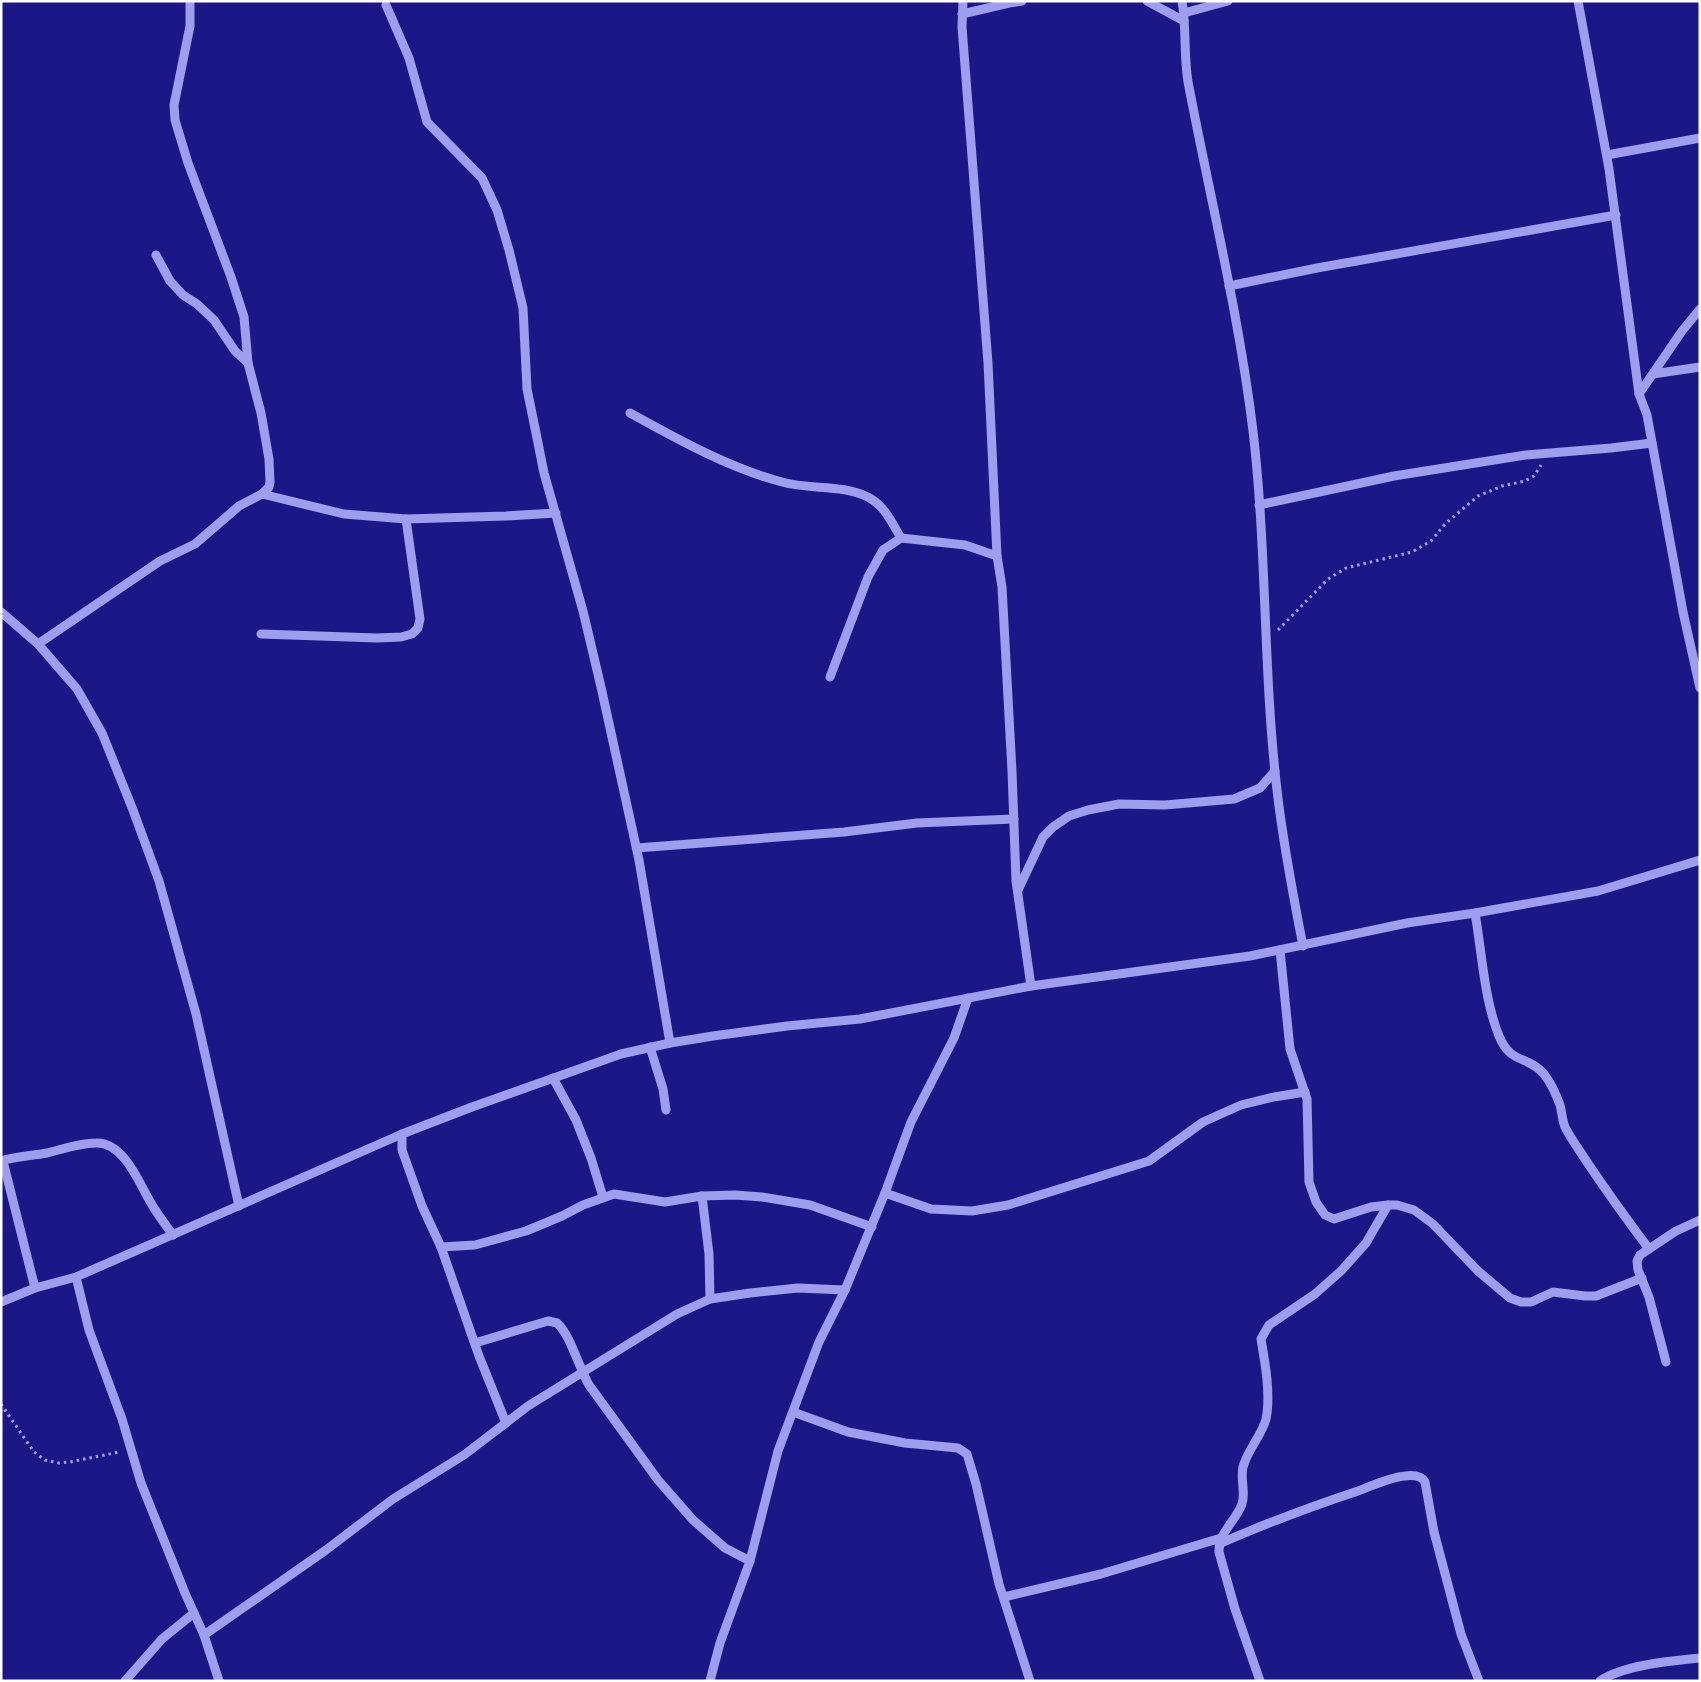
<svg xmlns="http://www.w3.org/2000/svg" width="1701" height="1682" viewBox="0 0 1701 1682" font-family="'Varela Round',sans-serif">
<style>
.lines{fill:none;stroke-linecap:round;stroke-linejoin:round}
.path{stroke:#9f9ded;stroke-width:3;stroke-dasharray:2.5 4;stroke-linecap:butt}
.minor{stroke:#9f9ded;stroke-width:9}
</style>
<rect width="100%" height="100%" fill="#1c1786"/>
<g class="lines">
<g class="path">
<path d="M1278 630 1328 579 1346 568 1412 552 1431 541 1445 524 1478 496 1502 486 1525 481 1534 476 1541 465"/>
<path d="M1 1404 34 1452 45 1460 59 1463 70 1462 119 1452"/>
</g>
<g class="minor">
<path d="M963 1 962 27 988 363 997 556 1002 587 1012 771 1016 881 1031 986"/>
<path d="M1147 1 1184 21"/>
<path d="M1182 1C1187 30 1183 59 1189 87 1211 202 1239 315 1253 431 1267 550 1263 671 1277 790 1283 843 1293 895 1303 946"/>
<path d="M1578 1 1609 169 1639 394 1647 415 1683 612 1700 688"/>
<path d="M386 5 409 58 427 122 482 178 497 210 509 250 523 308 527 389 535 428 544 473 583 611 601 687 639 860 670 1043"/>
<path d="M1184 13 1228 1"/>
<path d="M962 14 1009 3 1022 1"/>
<path d="M1607 155 1700 138"/>
<path d="M156 255 170 281 183 295 197 304 214 320 235 351 248 363"/>
<path d="M1229 286 1317 268 1616 215"/>
<path d="M1653 374 1700 367"/>
<path d="M1639 394 1682 331 1700 309"/>
<path d="M630 413C679 440 729 468 782 482 810 490 842 484 868 497 885 506 892 523 901 538"/>
<path d="M262 494 344 514 406 519 506 516 556 513"/>
<path d="M1259 505 1394 476 1526 455 1611 448 1652 443"/>
<path d="M1 612 38 644 77 689 102 733 133 810 159 881 196 1014 239 1206"/>
<path d="M261 634 377 638 401 637 412 634 418 628 420 619 406 519"/>
<path d="M38 644 160 561 195 544 239 506 262 494 269 487 270 482 269 459 261 413 248 363 244 317 231 277 188 163 175 120 174 105 190 26V1"/>
<path d="M830 677 868 577 883 550 901 538 965 545 997 556"/>
<path d="M637 848 844 832 917 823 1014 819"/>
<path d="M1018 890 1043 837 1053 827 1069 816 1088 810 1119 804 1165 805 1234 799 1260 788 1275 771"/>
<path d="M1475 913C1482 953 1484 999 1499 1036 1511 1065 1528 1055 1544 1074 1551 1083 1556 1094 1560 1105 1562 1112 1562 1120 1565 1127 1571 1139 1580 1151 1587 1162 1607 1192 1628 1221 1649 1249"/>
<path d="M1280 950 1290 1049 1307 1099 1309 1182 1316 1202 1325 1215 1334 1219 1371 1207 1388 1205H1397L1414 1210 1433 1224 1478 1271 1510 1298 1521 1302H1531L1553 1292 1585 1296H1596L1642 1278"/>
<path d="M650 1047 663 1089 666 1110"/>
<path d="M553 1078 576 1120 591 1158 603 1197"/>
<path d="M402 1134V1150L422 1206 441 1247 479 1356 506 1423"/>
<path d="M1 1161C17 1156 31 1156 47 1153 63 1149 80 1143 96 1143 124 1142 139 1183 151 1203 157 1214 165 1224 173 1235"/>
<path d="M3 1161 35 1288"/>
<path d="M885 1193 931 1209 972 1211 1008 1205 1149 1161 1203 1122 1241 1105 1274 1097 1305 1092"/>
<path d="M702 1196 709 1254 710 1299"/>
<path d="M441 1247 475 1245 526 1231 562 1216 583 1205 614 1194 665 1202 702 1196 735 1195 762 1197 810 1205 872 1227"/>
<path d="M76 1277 89 1330 122 1419 141 1483 185 1593 204 1635 219 1681"/>
<path d="M1 1302 35 1288 76 1277 402 1134 472 1107 621 1054 670 1043 713 1036 787 1026 860 1019 1031 986 1250 956 1407 923 1475 913 1598 891 1700 860"/>
<path d="M475 1343 548 1321 557 1323C570 1334 579 1368 589 1385L658 1480 693 1520 725 1548 750 1561"/>
<path d="M1666 1362 1649 1297 1638 1270 1637 1261 1640 1255 1676 1231 1700 1220"/>
<path d="M793 1412 848 1432 905 1443 958 1448 967 1454 976 1484 999 1584 1030 1681"/>
<path d="M1219 1544C1264 1524 1310 1507 1358 1491 1371 1486 1391 1477 1405 1476 1413 1475 1421 1475 1425 1482L1434 1532 1461 1634 1479 1681"/>
<path d="M1004 1597 1101 1574 1221 1538"/>
<path d="M204 1635 326 1550 393 1499 464 1455 528 1406 677 1314 710 1299 750 1293 798 1288 845 1290"/>
<path d="M125 1681 162 1639 194 1613"/>
<path d="M710 1681 720 1643 750 1561 778 1451 819 1342 845 1290 885 1193 911 1122 954 1038 968 998"/>
<path d="M1260 1681 1235 1609 1219 1552C1218 1533 1236 1521 1242 1504 1246 1492 1240 1480 1243 1467 1248 1449 1262 1435 1266 1419 1271 1395 1265 1362 1261 1339L1269 1325 1315 1294 1341 1271 1366 1243 1388 1205"/>
<path d="M1600 1681C1623 1665 1671 1661 1700 1658"/>
</g>
</g>
<rect width="1701" height="1682" fill="none" stroke="#ffffff" stroke-width="5"/>
</svg>
